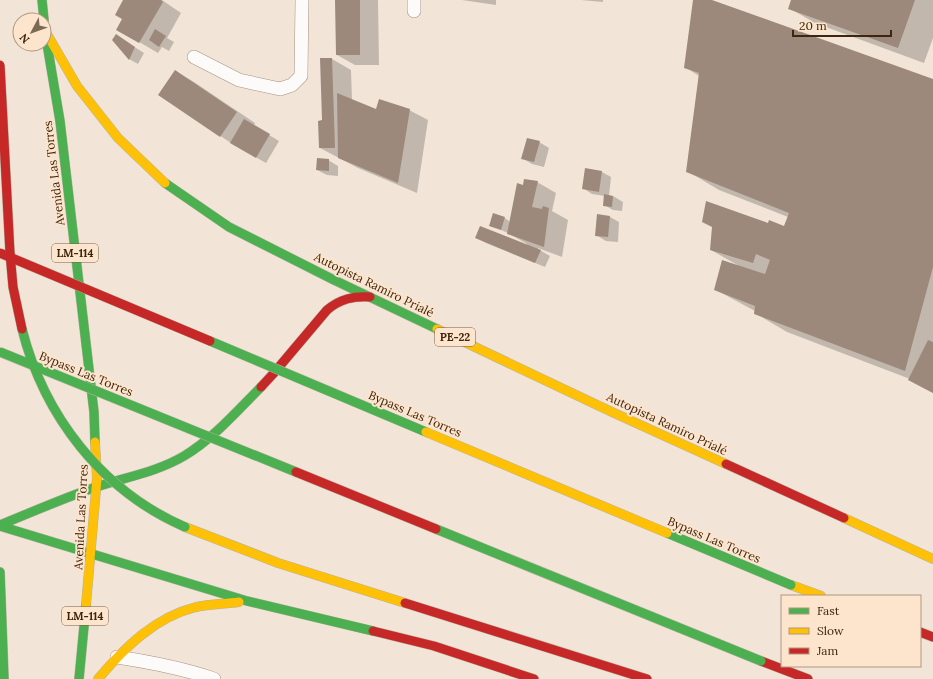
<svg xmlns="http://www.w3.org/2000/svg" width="933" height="679" viewBox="0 0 933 679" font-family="Lora,serif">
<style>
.shadow{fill:#0003}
.building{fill:#9c897c}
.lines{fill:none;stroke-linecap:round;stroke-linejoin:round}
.lane-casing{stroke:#a39382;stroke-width:14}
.fast-casing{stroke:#b6b29f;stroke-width:10}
.slow-casing{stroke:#b6b29f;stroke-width:10}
.jam-casing{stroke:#b6b29f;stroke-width:10}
.lane{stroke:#fdfbf9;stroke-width:13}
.fast{stroke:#4caf50;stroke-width:9}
.slow{stroke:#ffc107;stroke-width:9}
.jam{stroke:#c62828;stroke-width:9}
.fast-bridge-casing{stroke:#b6b29f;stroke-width:10;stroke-linecap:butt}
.slow-bridge-casing{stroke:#b6b29f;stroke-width:10;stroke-linecap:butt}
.jam-bridge-casing{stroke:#b6b29f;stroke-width:10;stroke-linecap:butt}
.fast-bridge{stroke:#4caf50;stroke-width:9}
.slow-bridge{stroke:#ffc107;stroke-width:9}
.jam-bridge{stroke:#c62828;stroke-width:9}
.labels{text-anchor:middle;stroke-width:4;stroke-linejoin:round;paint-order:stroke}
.shield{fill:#fde4cd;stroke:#775f47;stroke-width:1}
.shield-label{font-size:11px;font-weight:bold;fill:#3d260d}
.street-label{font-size:12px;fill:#3d260d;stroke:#fde4cd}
</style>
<rect width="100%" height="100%" fill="#f2e5d8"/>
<g class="shadow">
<path d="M125 0H162L181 13 167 38 174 42 169 51 162 47 158 53 117 29 124 19Z"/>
<path d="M336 0H378L379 65H355L337 55Z"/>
<path d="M462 0H496V5Z"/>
<path d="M581 0H603V2Z"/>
<path d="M694 0H710L933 80V393L909 380 910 379 787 332 755 313V311L716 290 739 266 711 250 769 224 784 227 788 217 719 190 687 171 699 76 685 67Z"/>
<path d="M792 0H933V38L924 63 815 23 789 8Z"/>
<path d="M125 41 144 53 138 64 129 59Z"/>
<path d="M321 59H332L351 70 352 100 377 110H409L428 120 417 193 358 168 320 148 323 121Z"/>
<path d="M175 71 194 82 255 123 254 126 279 141 266 163 231 143 159 95Z"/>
<path d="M539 142 549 148 544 167 532 164 522 158Z"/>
<path d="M328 160 338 166V176L327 175 317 170Z"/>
<path d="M602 172 611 177 609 196H613L623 202 622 211 613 210 604 205 605 196 592 194 583 188Z"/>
<path d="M537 182 556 193 552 211 568 220 562 257 538 248V249L550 256 545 267 486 243 476 237 527 245V244L510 234 490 225 505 218 510 222 524 186Z"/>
<path d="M598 216 610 217 619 222 618 242 606 241 596 235Z"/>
</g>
<g class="building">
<path d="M123 0H161L163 2 139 43 116 30 122 19 115 15Z"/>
<path d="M335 0H360V55H336Z"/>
<path d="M693 0H712L933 79V267L905 371 754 314 755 306 714 290 722 260 765 274 770 260 756 254 753 263 710 250 712 227 702 222 706 201 768 223 769 220 784 226 789 213 686 172 699 73 684 68Z"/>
<path d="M791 0H915L898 48 788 9Z"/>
<path d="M155 29 166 36 159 47 149 40Z"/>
<path d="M116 34 135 47 129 60 112 40Z"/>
<path d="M320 58H332L335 148H319L318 121 322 120Z"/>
<path d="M175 70 237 112 220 137 158 95Z"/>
<path d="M337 93 376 109 379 99 410 109 398 183 338 158Z"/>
<path d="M244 119 270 134 256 158 230 143Z"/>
<path d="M527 138 540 141 534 162 521 159Z"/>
<path d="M317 158 329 159V171L316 170Z"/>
<path d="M585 168 602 171 599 192 582 189Z"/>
<path d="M524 179 538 181 532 207 542 209 543 206 549 208 544 247 507 234 517 183 523 185Z"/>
<path d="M604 194 613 196 612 207 603 206Z"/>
<path d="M493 213 505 217 501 230 489 226Z"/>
<path d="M597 214 610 216 608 237 595 236Z"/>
<path d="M480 226 541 250 535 263 475 238Z"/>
<path d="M928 340 933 342V393L908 380Z"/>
</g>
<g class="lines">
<defs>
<g id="lane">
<path d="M414 11V0"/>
<path d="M194 57 239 80 280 89 292 85 301 76 302 0"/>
<path d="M117 657C150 662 182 668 214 679"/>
</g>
<g id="fast">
<path d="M42 0 44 20"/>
<path d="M45 32 60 121 94 412 95 442"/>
<path d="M165 183 229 227 334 280 437 329"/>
<path d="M0 525C32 512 64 498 96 487 126 477 157 472 184 456 214 438 237 411 261 387"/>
<path d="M0 526 247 601 373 631"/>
<path d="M0 572 4 679"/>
<path d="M79 679 86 605"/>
</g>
<g id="slow">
<path d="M44 23V29L77 86 118 138 165 183"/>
<path d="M437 329 612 412 726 464"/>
<path d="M844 518 933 559"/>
<path d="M185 527 278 563 405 603"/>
<path d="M791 585 821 596"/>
<path d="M86 605 97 478 95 442"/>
<path d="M98 679C124 648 155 617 196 607 210 604 225 604 239 602"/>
</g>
<g id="jam">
<path d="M261 387 273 374 327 310C340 299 353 296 370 297"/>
<path d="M726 464 844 518"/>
<path d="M405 603 647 679"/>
<path d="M373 631 434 646 534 679"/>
<path d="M920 632 933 637"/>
<path d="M761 661 808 679"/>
</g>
</defs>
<use href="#lane" class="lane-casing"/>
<use href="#fast" class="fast-casing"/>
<use href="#slow" class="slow-casing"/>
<use href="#jam" class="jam-casing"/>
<use href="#lane" class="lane"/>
<use href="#fast" class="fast"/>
<use href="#slow" class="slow"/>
<use href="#jam" class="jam"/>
<defs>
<g id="fast-bridge">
<path d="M22 329C44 416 102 491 185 527"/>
<path d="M210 341 426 432"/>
<path d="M0 352 296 472"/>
<path d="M436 529 761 661"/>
<path d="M667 533 791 585"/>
</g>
<path id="slow-bridge" d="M426 432 667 533"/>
<g id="jam-bridge">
<path d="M0 65 10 253 13 287 22 329"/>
<path d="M0 253 210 341"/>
<path d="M296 472 436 529"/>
</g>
</defs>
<use href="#fast-bridge" class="fast-bridge-casing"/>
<use href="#slow-bridge" class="slow-bridge-casing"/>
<use href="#jam-bridge" class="jam-bridge-casing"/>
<use href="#fast-bridge" class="fast-bridge"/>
<use href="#slow-bridge" class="slow-bridge"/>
<use href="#jam-bridge" class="jam-bridge"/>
</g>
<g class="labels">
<g class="shield">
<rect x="52" y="244" width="46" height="18" rx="3"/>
<rect x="435" y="328" width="40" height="18" rx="3"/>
<rect x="62" y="607" width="46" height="18" rx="3"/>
</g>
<g class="shield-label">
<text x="75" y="257">LM-114</text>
<text x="455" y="341">PE-22</text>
<text x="85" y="620">LM-114</text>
</g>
<g class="street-label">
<text transform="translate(54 173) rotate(-97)" y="4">Avenida Las Torres</text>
<text transform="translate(374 285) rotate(26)" y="4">Autopista Ramiro Prialé</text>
<text transform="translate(86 374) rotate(22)" y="4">Bypass Las Torres</text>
<text transform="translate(415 414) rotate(23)" y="4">Bypass Las Torres</text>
<text transform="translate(667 424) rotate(25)" y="4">Autopista Ramiro Prialé</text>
<text transform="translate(81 517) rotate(-87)" y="4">Avenida Las Torres</text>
<text transform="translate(714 540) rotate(23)" y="4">Bypass Las Torres</text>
</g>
</g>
<rect x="781" y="595" width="140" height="72" fill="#fde4cd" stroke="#b09880"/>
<rect x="789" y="608" width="20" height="6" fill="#4caf50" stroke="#b09880"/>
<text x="817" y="615" font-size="12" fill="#3d260d">Fast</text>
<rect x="789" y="628" width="20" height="6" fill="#ffc107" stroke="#b09880"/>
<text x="817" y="635" font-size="12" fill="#3d260d">Slow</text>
<rect x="789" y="648" width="20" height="6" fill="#c62828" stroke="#b09880"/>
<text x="817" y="655" font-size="12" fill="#3d260d">Jam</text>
<g transform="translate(32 32) rotate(229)"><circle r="19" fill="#fde4cd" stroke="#b09880"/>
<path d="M0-3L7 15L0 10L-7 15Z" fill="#7c6954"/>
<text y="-6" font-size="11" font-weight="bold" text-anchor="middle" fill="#3d260d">N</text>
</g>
<path d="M793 30v6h98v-6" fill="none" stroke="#3d260d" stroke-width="2"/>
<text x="799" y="30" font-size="12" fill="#3d260d" stroke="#fde4cd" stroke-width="3" paint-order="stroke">20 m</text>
</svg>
